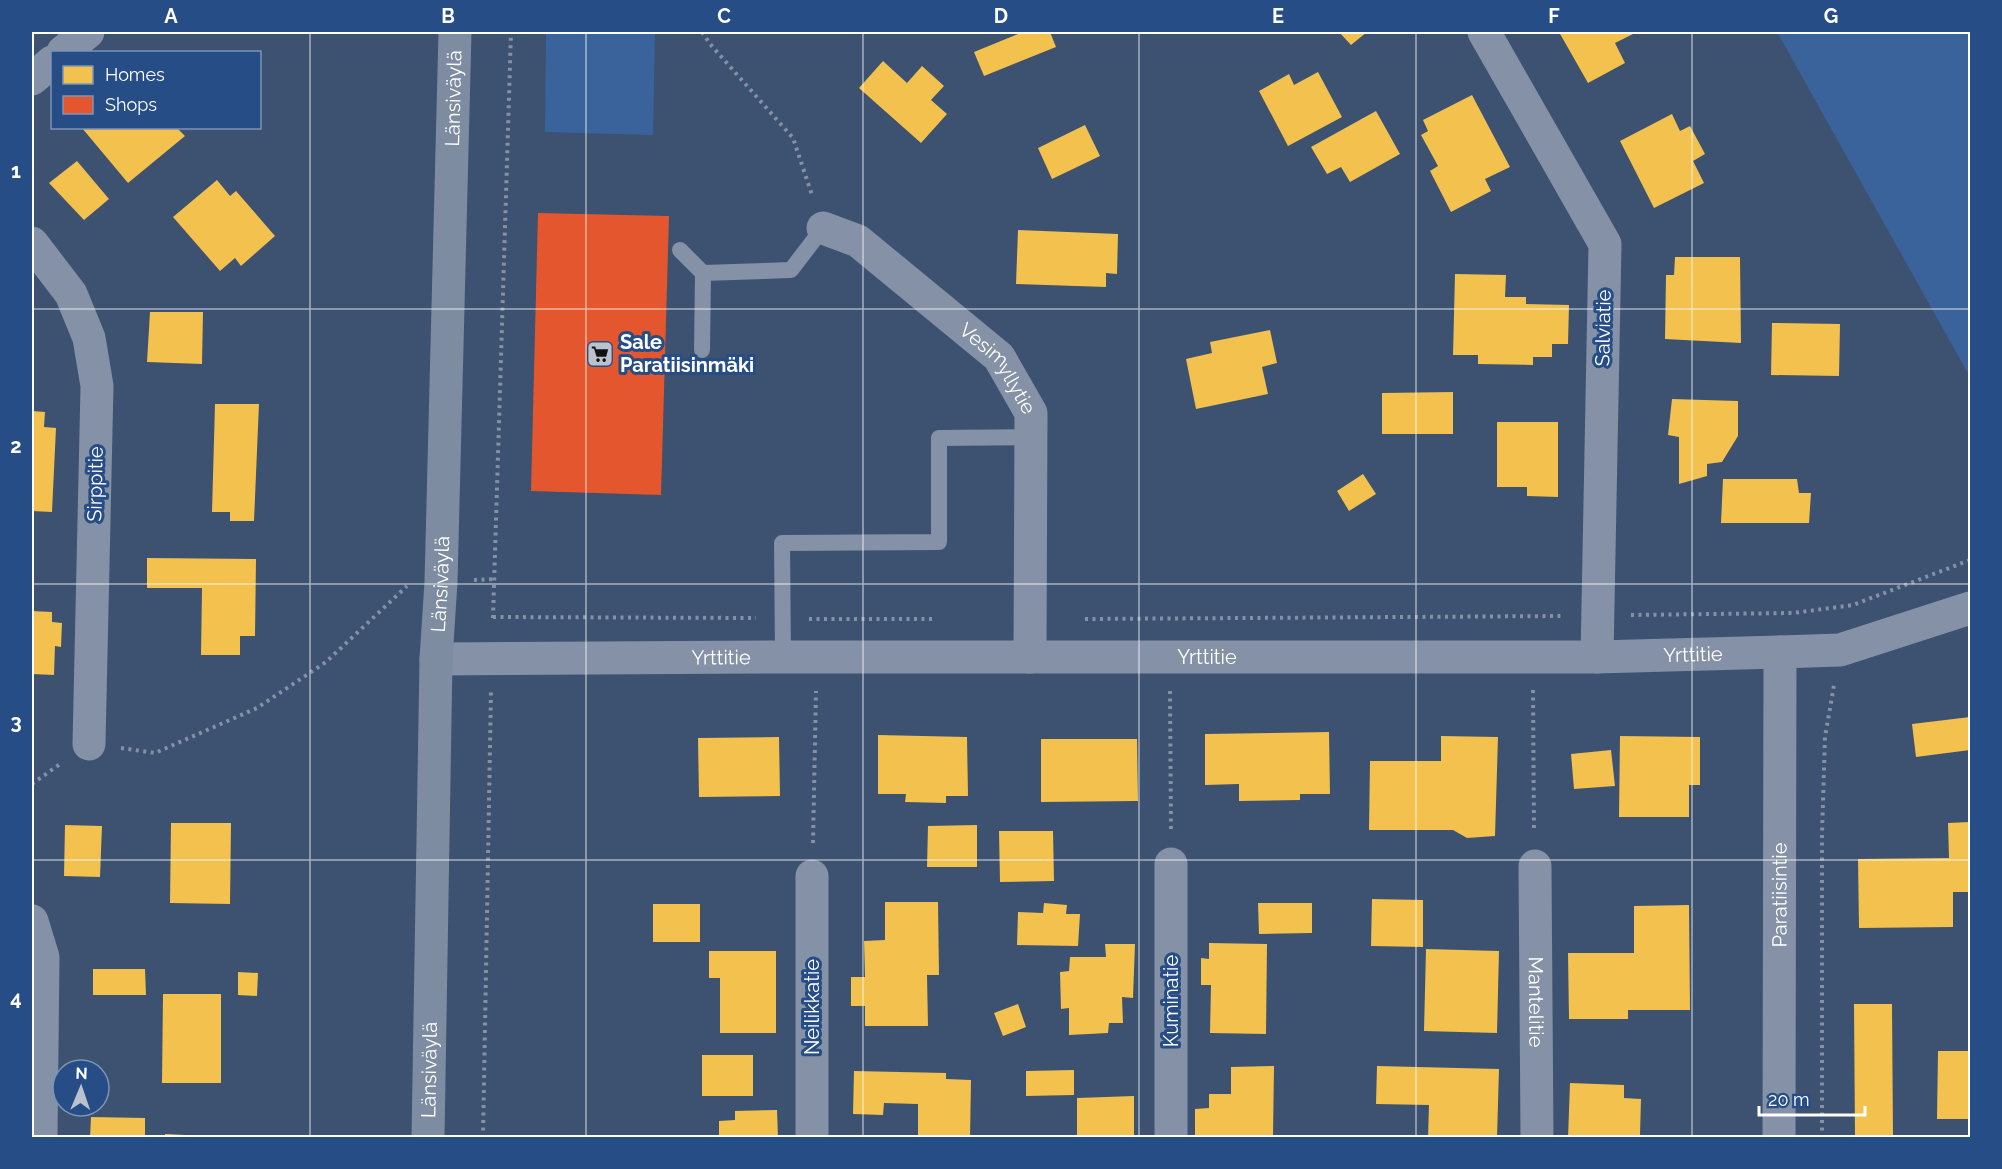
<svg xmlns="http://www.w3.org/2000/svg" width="2002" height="1169" viewBox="0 0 2002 1169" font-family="Raleway,sans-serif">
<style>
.green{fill:#3b639b}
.homes{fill:#f2c14e}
.shops{fill:#e4572e}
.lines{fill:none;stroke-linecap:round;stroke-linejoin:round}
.path{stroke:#8491a6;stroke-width:4;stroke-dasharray:3 4.5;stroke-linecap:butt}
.service{stroke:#8491a6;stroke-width:16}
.minor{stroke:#8491a6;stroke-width:33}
.tertiary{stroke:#8491a6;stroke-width:33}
.secondary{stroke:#7e8ca2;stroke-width:33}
.grid{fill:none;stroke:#fff;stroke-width:1.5;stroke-opacity:0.55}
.labels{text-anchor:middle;stroke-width:6;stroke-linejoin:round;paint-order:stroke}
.street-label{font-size:20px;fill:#fff;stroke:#274d86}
.poi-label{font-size:20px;font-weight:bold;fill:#fff;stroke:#274d86;text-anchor:start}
.neatline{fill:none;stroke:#fff;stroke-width:2}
.grid-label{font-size:20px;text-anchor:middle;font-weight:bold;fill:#fff}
</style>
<rect width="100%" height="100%" fill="#3d5170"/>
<g class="green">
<path d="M546 32H655L653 135 545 132Z"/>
<path d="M1777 32H1970V377Z"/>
</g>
<g class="homes">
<path d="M1023 32H1050L1056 47 984 76 974 52Z"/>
<path d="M1339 32H1367L1351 45Z"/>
<path d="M1559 32H1637L1615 43 1625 63 1588 83Z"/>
<path d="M883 61 907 83 922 66 944 86 931 100 947 114 921 143 859 88Z"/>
<path d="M1318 72 1342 117 1288 146 1259 91 1289 74 1294 85Z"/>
<path d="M1472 95 1510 167 1485 179 1491 191 1451 212 1430 171 1438 166 1421 135 1428 131 1423 120Z"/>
<path d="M1376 111 1400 154 1350 182 1341 167 1327 174 1311 147Z"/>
<path d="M1672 114 1680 131 1690 126 1705 154 1693 161 1704 183 1654 208 1620 141Z"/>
<path d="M1085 125 1100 156 1052 179 1038 148Z"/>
<path d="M82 128H177L185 136 128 183Z"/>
<path d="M77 161 109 199 84 220 49 183Z"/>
<path d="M217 180 230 196 236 191 275 236 241 266 235 258 220 271 173 217Z"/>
<path d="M1018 230 1118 234 1117 274 1106 273V287L1016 284Z"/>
<path d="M1675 257H1740L1741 343 1665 339 1666 275H1674Z"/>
<path d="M1455 274 1506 275 1505 297H1526V304L1569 305 1568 344H1552V357H1533V365L1478 364V355H1453Z"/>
<path d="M150 312H203L202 364 147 362Z"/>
<path d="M1772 323 1840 324 1839 376 1771 375Z"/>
<path d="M1270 330 1277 363 1262 367 1268 394 1196 409 1186 359 1212 353 1210 342Z"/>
<path d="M1453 392V434H1382V393Z"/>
<path d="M1672 399 1738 401V436L1722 462 1707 464V476L1679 484V437L1668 435Z"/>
<path d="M215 404H259L254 521H230V512H212Z"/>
<path d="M32 411 45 412 44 427 56 428 52 512 32 511Z"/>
<path d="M1497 422H1558V497L1527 496V487H1497Z"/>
<path d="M1363 474 1376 494 1349 511 1337 491Z"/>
<path d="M1723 479H1797L1799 493H1811L1809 523H1721Z"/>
<path d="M147 558 256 559 255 636H240V655H201L202 588H147Z"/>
<path d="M32 611 52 612V622L62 623 61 647 55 646 54 675 32 674Z"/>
<path d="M1970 717V750L1916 757 1912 724Z"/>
<path d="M1329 732 1330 794H1300V800L1239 801V784L1205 785V734Z"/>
<path d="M878 735 967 737 968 796H946V803L905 802 906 794H878Z"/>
<path d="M1441 736 1498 737 1495 836 1467 838 1453 830H1369L1370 761H1441Z"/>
<path d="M1620 736 1700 737V785H1689V817H1619Z"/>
<path d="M779 737 780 796 699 797 698 738Z"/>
<path d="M1041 739H1137L1138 801 1041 802Z"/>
<path d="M1611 750 1615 786 1574 789 1571 754Z"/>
<path d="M1970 822V892H1953V927L1859 928 1858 859 1949 858 1948 823Z"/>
<path d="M171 823H231L230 904 170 903Z"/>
<path d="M65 825 102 826 100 877 64 876Z"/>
<path d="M977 825V867H927L928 826Z"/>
<path d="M999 831H1053L1054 881 1000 882Z"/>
<path d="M1372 899 1423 900V947L1371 946Z"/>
<path d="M885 902H938L939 975H927L928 1026H865V1006H851V977H865L864 941 885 940Z"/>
<path d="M1044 903 1067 905 1066 914H1080L1078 946 1017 945 1018 912 1043 913Z"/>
<path d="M1258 903H1312V933L1259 934Z"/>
<rect x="653" y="904" width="47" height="38"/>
<path d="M1689 905 1690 1010H1628V1019H1569L1568 953H1634V906Z"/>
<path d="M1209 943 1267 944 1266 1034 1210 1033 1211 985H1201V958L1209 959Z"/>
<path d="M1105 944H1135L1133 998 1122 997 1123 1023H1109L1108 1033 1069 1035V1008L1061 1009 1060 972 1069 971 1070 957H1106Z"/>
<path d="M1426 949 1499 951 1497 1033 1424 1031Z"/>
<path d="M709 951H776V1033H720V978H709Z"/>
<path d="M93 969H145L146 995H93Z"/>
<path d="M238 972 258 973 257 996 238 995Z"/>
<path d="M163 994H221V1083H162Z"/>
<path d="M1018 1004 1026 1027 1003 1036 994 1013Z"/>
<path d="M1854 1004H1892L1893 1138H1855Z"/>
<path d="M1938 1051H1970V1119H1937Z"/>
<rect x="702" y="1055" width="51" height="41"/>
<path d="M1274 1066 1273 1136 1195 1138V1109L1209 1108V1094H1231V1067Z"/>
<path d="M1377 1066 1499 1069 1497 1138H1428L1429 1105 1376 1104Z"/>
<path d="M1074 1070V1095L1026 1096V1071Z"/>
<path d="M854 1071 946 1073V1079L971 1080 970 1138H918V1104L884 1103 883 1115 853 1114Z"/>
<path d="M1570 1083 1624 1085V1098L1641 1099 1640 1135H1626V1138H1568Z"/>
<path d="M1134 1096V1138H1077V1098Z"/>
<path d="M777 1110 778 1138H719V1121L735 1120V1111Z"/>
<path d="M91 1117 145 1118V1138H90Z"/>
<path d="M165 1134 206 1136V1138H165Z"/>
</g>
<path class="shops" d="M538 213 669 216 661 495 531 491Z"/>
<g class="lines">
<g class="path">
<path d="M702 32 710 44 793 138 812 195"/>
<path d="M474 580 495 579"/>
<path d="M1631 615 1793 613 1853 605 1970 560"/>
<path d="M493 617 756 618"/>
<path d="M493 618 511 32"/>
<path d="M809 619H936"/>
<path d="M1085 619 1563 616"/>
<path d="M1533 690 1534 832"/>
<path d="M1170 691 1171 830"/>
<path d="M121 748 155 753 257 708 326 662 407 586"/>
<path d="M32 784 60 764"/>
<path d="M813 843 816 691"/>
<path d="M483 1138 491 691"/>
<path d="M1822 1138V834L1825 737 1834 685"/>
</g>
<g class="service">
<path d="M680 250 703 273"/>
<path d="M702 350 703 273 791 270 823 228"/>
<path d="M783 657 782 543 939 542V438L1031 437"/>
</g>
<g class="minor">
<path d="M1484 32 1605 244 1597 657"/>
<path d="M63 52 88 32"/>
<path d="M32 79 52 62"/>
<path id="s1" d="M823 228 858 241 999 357 1031 413 1030 657"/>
<path d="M32 243 71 294 89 338 97 386 89 744"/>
<path d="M1171 864V1138"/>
<path id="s2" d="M1535 866 1537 1138"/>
<path d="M32 921 43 957 41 1138"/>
<path d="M812 1138V876"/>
<path id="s3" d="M1779 1138 1780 652"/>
</g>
<path class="tertiary" id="s4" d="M436 659 783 657H1597L1780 652 1840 650 1970 608"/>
<path class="secondary" id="s5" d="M428 1138 436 659 441 582 455 32"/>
</g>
<path class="grid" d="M310 32V1138M586 32V1138M863 32V1138M1139 32V1138M1416 32V1138M1692 32V1138M32 309H1970M32 584H1970M32 860H1970"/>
<defs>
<symbol id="supermarket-square" viewBox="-11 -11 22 22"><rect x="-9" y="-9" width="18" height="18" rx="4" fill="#bbc2cd" stroke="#274d86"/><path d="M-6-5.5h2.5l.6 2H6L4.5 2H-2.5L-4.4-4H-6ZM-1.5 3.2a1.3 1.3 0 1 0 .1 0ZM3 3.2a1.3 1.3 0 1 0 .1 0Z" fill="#111"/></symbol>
</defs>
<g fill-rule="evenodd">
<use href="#supermarket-square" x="585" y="339" width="30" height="30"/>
</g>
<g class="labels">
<g class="street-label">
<text dy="7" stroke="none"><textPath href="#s5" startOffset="1040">Länsiväylä</textPath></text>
<text transform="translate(1603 328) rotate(-89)" y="7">Salviatie</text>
<text dy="7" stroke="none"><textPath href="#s1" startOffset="228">Vesimyllytie</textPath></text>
<text transform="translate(95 484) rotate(-89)" y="7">Sirppitie</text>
<text dy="7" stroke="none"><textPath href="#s5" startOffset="554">Länsiväylä</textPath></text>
<text dy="7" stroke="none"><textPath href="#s4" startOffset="1257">Yrttitie</textPath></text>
<text dy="7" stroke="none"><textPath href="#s4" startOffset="285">Yrttitie</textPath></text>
<text dy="7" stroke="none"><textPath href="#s4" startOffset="771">Yrttitie</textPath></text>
<text dy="7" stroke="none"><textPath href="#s3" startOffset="243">Paratiisintie</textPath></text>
<text transform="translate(1171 1001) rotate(-90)" y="7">Kuminatie</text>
<text dy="7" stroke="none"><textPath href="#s2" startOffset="136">Mantelitie</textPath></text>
<text transform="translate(812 1007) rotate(-90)" y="7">Neilikkatie</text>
<text dy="7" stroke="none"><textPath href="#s5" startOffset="68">Länsiväylä</textPath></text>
</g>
<g class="poi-label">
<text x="620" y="349">Sale<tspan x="620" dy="23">Paratiisinmäki</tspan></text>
</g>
</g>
<rect width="2002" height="1169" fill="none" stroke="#274d86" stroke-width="66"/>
<rect x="51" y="51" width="210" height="78" fill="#274d86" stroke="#7d94b6" stroke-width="1.5"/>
<rect x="63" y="66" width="30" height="18" fill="#f2c14e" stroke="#7d94b6" stroke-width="1.5"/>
<text x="105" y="81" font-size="18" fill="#ffffff">Homes</text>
<rect x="63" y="96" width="30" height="18" fill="#e4572e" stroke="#7d94b6" stroke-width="1.5"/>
<text x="105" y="111" font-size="18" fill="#ffffff">Shops</text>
<g transform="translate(81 1088) rotate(2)"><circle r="28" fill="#274d86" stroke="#7d94b6" stroke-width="1.5"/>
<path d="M0-4.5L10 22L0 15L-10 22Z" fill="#bbc2cd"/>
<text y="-9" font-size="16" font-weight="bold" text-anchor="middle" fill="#ffffff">N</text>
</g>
<path d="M1759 1106v9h106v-9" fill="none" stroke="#ffffff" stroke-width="3"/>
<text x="1768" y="1106" font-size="18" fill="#ffffff" stroke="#274d86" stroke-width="4.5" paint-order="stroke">20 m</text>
<rect x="33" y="33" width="1936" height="1103" class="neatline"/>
<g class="grid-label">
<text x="171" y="23">A</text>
<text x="448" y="23">B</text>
<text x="724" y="23">C</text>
<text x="1001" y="23">D</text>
<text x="1278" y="23">E</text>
<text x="1554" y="23">F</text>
<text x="1831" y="23">G</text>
<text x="16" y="178">1</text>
<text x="16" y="453">2</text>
<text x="16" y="729">3</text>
<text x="16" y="1005">4</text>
</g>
</svg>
